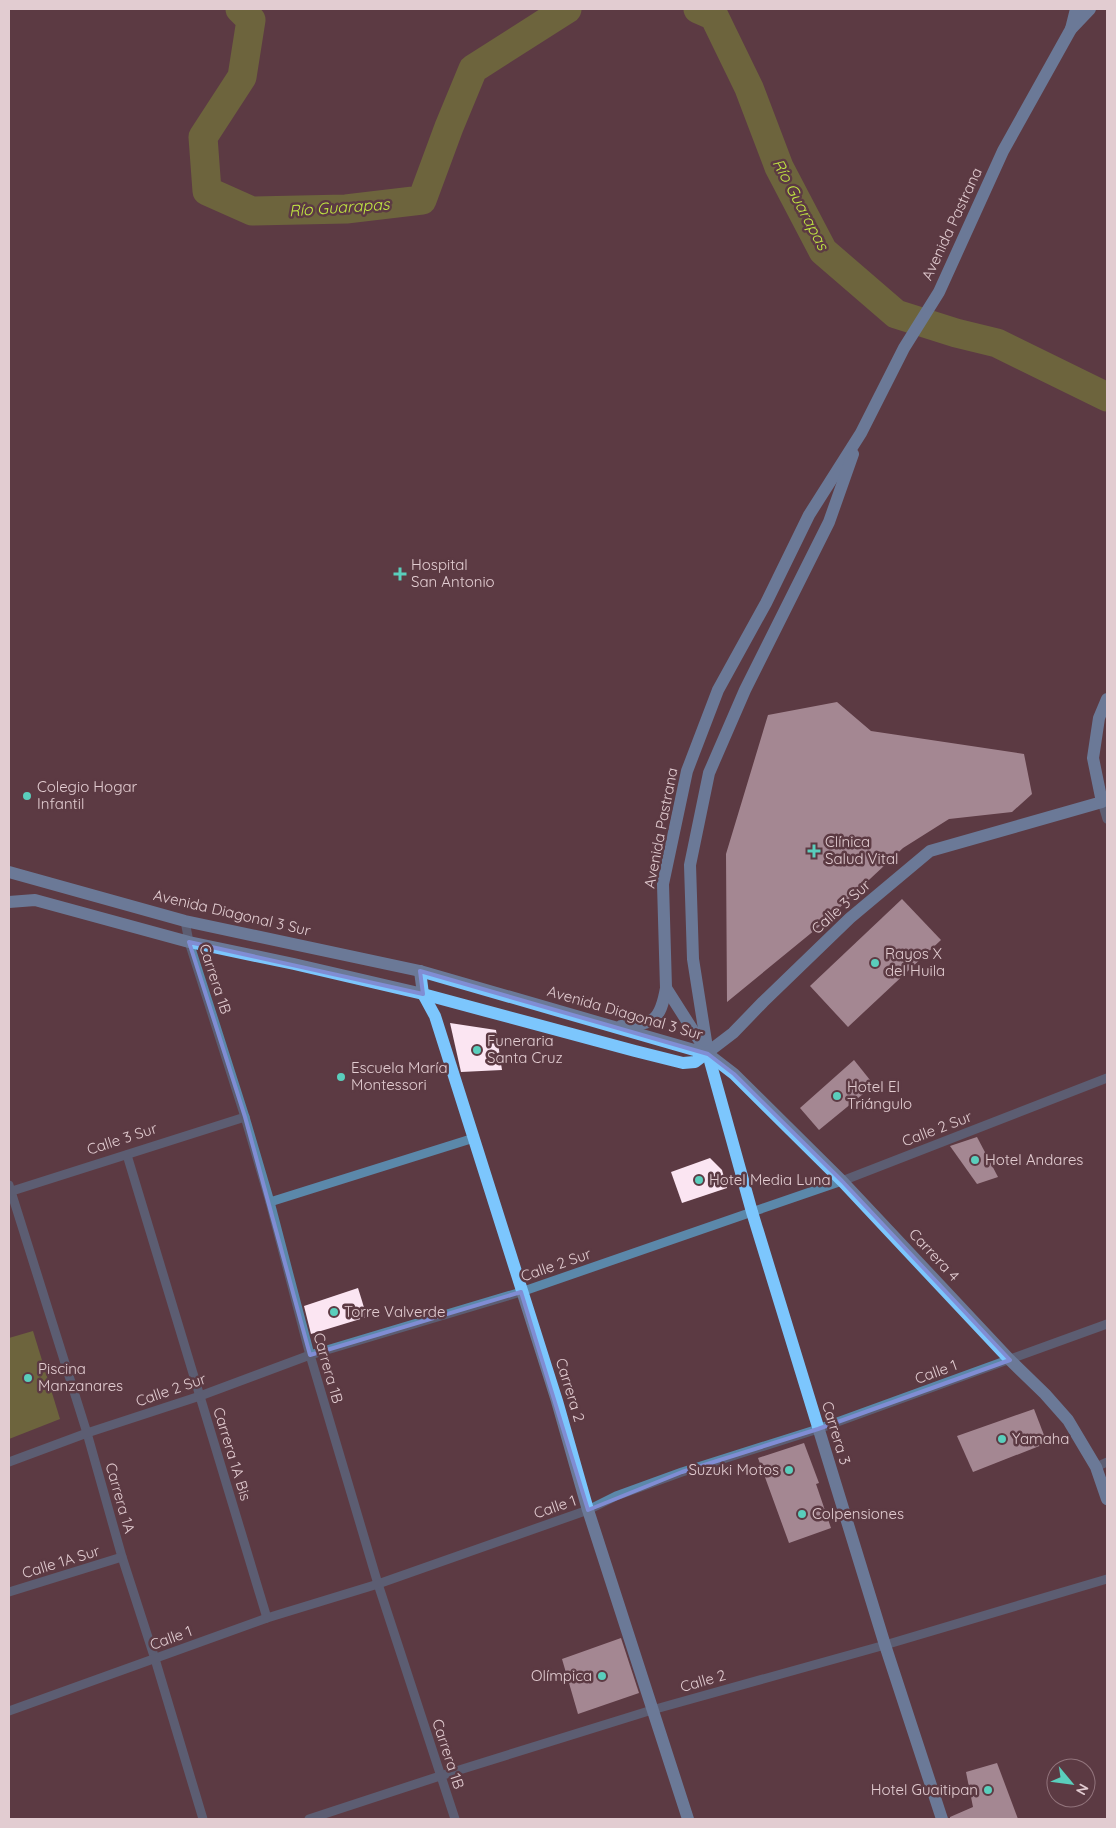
<svg xmlns="http://www.w3.org/2000/svg" width="1116" height="1828" viewBox="0 0 1116 1828" font-family="Quicksand,sans-serif">
<style>
.water{fill:#809836}
.lines{fill:none;stroke-linecap:round;stroke-linejoin:round}
.river{stroke:#809836;stroke-width:29}
.building{fill:#fbe5f2}
.minor{stroke:#5b88aa;stroke-width:9}
.major{stroke:#7cc6fd;stroke-width:12}
.marked{fill:none;stroke:#808dd4;stroke-width:4;stroke-linejoin:round}
.poi-dot{fill:#5acebc;stroke:#5c3a43;stroke-width:2}
.labels{text-anchor:middle;stroke-width:5;stroke-linejoin:round;paint-order:stroke}
.street-label{font-size:15px;fill:#e2ccd1;stroke:#5c3a43}
.poi-label{font-size:15px;fill:#e2ccd1;stroke:#5c3a43;text-anchor:start}
.water-label{font-size:16px;font-style:italic;fill:#c1e742;stroke:#5c3a43}
</style>
<rect width="100%" height="100%" fill="#5c3a43"/>
<path class="water" d="M33 1331 60 1419 9 1439V1338Z"/>
<g class="lines">
<g class="river">
<path d="M240 9 251 20 242 77 203 137 207 191 252 211 346 209 422 200 449 127 473 69 567 9"/>
<path d="M698 9 714 16 749 88 779 167 823 251 896 314 956 333 997 343 1107 397"/>
</g>
</g>
<g class="building">
<path d="M837 702 871 731 1024 754 1032 794 1012 812 949 819 903 848 821 925 727 1002 726 854 768 715Z"/>
<path d="M902 899 941 940 848 1027 810 986Z"/>
<path d="M450 1023 496 1030 502 1070 461 1072Z"/>
<path d="M854 1060 874 1085 819 1130 800 1108Z"/>
<path d="M977 1137 998 1177 977 1184 950 1146Z"/>
<path d="M710 1158 722 1170 727 1188 682 1203 671 1172Z"/>
<path d="M358 1288 367 1317 311 1334 304 1306Z"/>
<path d="M1034 1409 1047 1443 973 1472 957 1436Z"/>
<path d="M804 1443 819 1483 816 1484 831 1528 789 1543 758 1458Z"/>
<path d="M621 1638 639 1693 578 1714 562 1659Z"/>
<path d="M997 1763 1018 1819H950V1817L973 1807 966 1772Z"/>
</g>
<g class="lines">
<g class="minor">
<path d="M1107 801 1102 802 1107 819"/>
<path d="M185 921 189 942 245 1117 270 1202 310 1355 378 1584 455 1819"/>
<path d="M127 1155 267 1618"/>
<path d="M9 1185 87 1433 122 1557 155 1659 203 1819"/>
<path d="M9 1192 245 1117"/>
<path d="M270 1202 474 1138"/>
<path d="M9 1462 87 1433 200 1396 310 1355 521 1292 752 1212 842 1181 1107 1078"/>
<path d="M1096 1467 1107 1462"/>
<path d="M9 1592 122 1557"/>
<path d="M9 1711 267 1618 378 1584 588 1510 616 1496 682 1472 818 1429 1107 1324"/>
<path d="M309 1819 440 1776 652 1710 885 1645 1107 1579"/>
</g>
<g class="major">
<path d="M1090 9 1071 29 1003 151 939 292 904 348 861 433 809 515 766 603 718 690 687 771 663 884 666 988 708 1054 734 1074 842 1181 1010 1360 1045 1394 1068 1420 1096 1467 1107 1499"/>
<path d="M1071 29 1076 9"/>
<path d="M853 454 829 522 745 690 709 773 690 865 693 959 708 1054 752 1212 885 1645 942 1819"/>
<path d="M9 872 185 921 420 971 708 1054"/>
<path d="M9 902 35 900 189 942 294 964 423 994 635 1051 683 1063 695 1062 733 1033 763 1002 850 918 930 851 1102 802 1093 758 1099 718 1107 699"/>
<path d="M420 971 423 994 435 1016 557 1401 588 1510 688 1819"/>
<path d="M621 1026C653 1024 660 1022 666 988"/>
</g>
</g>
<path d="M0 0H1116V1828H0ZM189 942 423 994 420 971 708 1054 734 1074 842 1181 1010 1360 818 1429 682 1472 588 1510 521 1292 310 1355 245 1117Z" fill="#5c3a43" fill-opacity=".55" fill-rule="evenodd"/>
<path class="marked" d="M189 942 423 994 420 971 708 1054 734 1074 842 1181 1010 1360 818 1429 682 1472 588 1510 521 1292 310 1355 245 1117Z"/>
<g class="poi-dot">
<path d="M397.5 566.5h5v5h5v5h-5v5h-5v-5h-5v-5h5z"/>
<circle cx="27" cy="796" r="5"/>
<path d="M811.5 843.5h5v5h5v5h-5v5h-5v-5h-5v-5h5z"/>
<circle cx="875" cy="963" r="5"/>
<circle cx="477" cy="1050" r="5"/>
<circle cx="341" cy="1077" r="5"/>
<circle cx="837" cy="1096" r="5"/>
<circle cx="975" cy="1160" r="5"/>
<circle cx="699" cy="1180" r="5"/>
<circle cx="334" cy="1312" r="5"/>
<circle cx="28" cy="1378" r="5"/>
<circle cx="1002" cy="1439" r="5"/>
<circle cx="789" cy="1470" r="5"/>
<circle cx="802" cy="1514" r="5"/>
<circle cx="602" cy="1676" r="5"/>
<circle cx="988" cy="1790" r="5"/>
</g>
<g class="labels">
<g class="street-label">
<text transform="translate(952 224) rotate(-65)" y="5">Avenida Pastrana</text>
<text transform="translate(661 828) rotate(-79)" y="5">Avenida Pastrana</text>
<text transform="translate(841 907) rotate(-42)" y="5">Calle 3 Sur</text>
<text transform="translate(232 913) rotate(13)" y="5">Avenida Diagonal 3 Sur</text>
<text transform="translate(215 979) rotate(72)" y="5">Carrera 1B</text>
<text transform="translate(625 1013) rotate(16)" y="5">Avenida Diagonal 3 Sur</text>
<text transform="translate(937 1129) rotate(-21)" y="5">Calle 2 Sur</text>
<text transform="translate(122 1139) rotate(-18)" y="5">Calle 3 Sur</text>
<text transform="translate(934 1255) rotate(47)" y="5">Carrera 4</text>
<text transform="translate(556 1265) rotate(-19)" y="5">Calle 2 Sur</text>
<text transform="translate(328 1368) rotate(74)" y="5">Carrera 1B</text>
<text transform="translate(936 1372) rotate(-20)" y="5">Calle 1</text>
<text transform="translate(171 1390) rotate(-19)" y="5">Calle 2 Sur</text>
<text transform="translate(570 1390) rotate(73)" y="5">Carrera 2</text>
<text transform="translate(836 1433) rotate(73)" y="5">Carrera 3</text>
<text transform="translate(232 1454) rotate(73)" y="5">Carrera 1A Bis</text>
<text transform="translate(120 1498) rotate(74)" y="5">Carrera 1A</text>
<text transform="translate(555 1507) rotate(-19)" y="5">Calle 1</text>
<text transform="translate(61 1562) rotate(-17)" y="5">Calle 1A Sur</text>
<text transform="translate(171 1638) rotate(-20)" y="5">Calle 1</text>
<text transform="translate(703 1681) rotate(-16)" y="5">Calle 2</text>
<text transform="translate(448 1754) rotate(72)" y="5">Carrera 1B</text>
</g>
<g class="poi-label">
<text x="411" y="570">Hospital<tspan x="411" dy="17">San Antonio</tspan></text>
<text x="37" y="792">Colegio Hogar<tspan x="37" dy="17">Infantil</tspan></text>
<text x="825" y="847">Clínica<tspan x="825" dy="17">Salud Vital</tspan></text>
<text x="885" y="959">Rayos X<tspan x="885" dy="17">del Huila</tspan></text>
<text x="487" y="1046">Funeraria<tspan x="487" dy="17">Santa Cruz</tspan></text>
<text x="351" y="1073">Escuela María<tspan x="351" dy="17">Montessori</tspan></text>
<text x="847" y="1092">Hotel El<tspan x="847" dy="17">Triángulo</tspan></text>
<text x="985" y="1165">Hotel Andares</text>
<text x="709" y="1185">Hotel Media Luna</text>
<text x="344" y="1317">Torre Valverde</text>
<text x="38" y="1374">Piscina<tspan x="38" dy="17">Manzanares</tspan></text>
<text x="1012" y="1444">Yamaha</text>
<text x="779" y="1475" text-anchor="end">Suzuki Motos</text>
<text x="812" y="1519">Colpensiones</text>
<text x="592" y="1681" text-anchor="end">Olímpica</text>
<text x="978" y="1795" text-anchor="end">Hotel Guaitipan</text>
</g>
<g class="water-label">
<text transform="translate(801 204) rotate(62)" y="6">Río Guarapas</text>
<text transform="translate(339 207) rotate(-4)" y="6">Río Guarapas</text>
</g>
</g>
<rect width="1116" height="1828" fill="none" stroke="#e2ccd1" stroke-width="20"/>
<g transform="translate(1071 1783) rotate(119)"><circle r="24" fill="#5c3a43" stroke="#92747c"/>
<path d="M0-4L9 19L0 12L-9 19Z" fill="#5acebc"/>
<text y="-8" font-size="14" font-weight="bold" text-anchor="middle" fill="#e2ccd1">N</text>
</g>
</svg>
